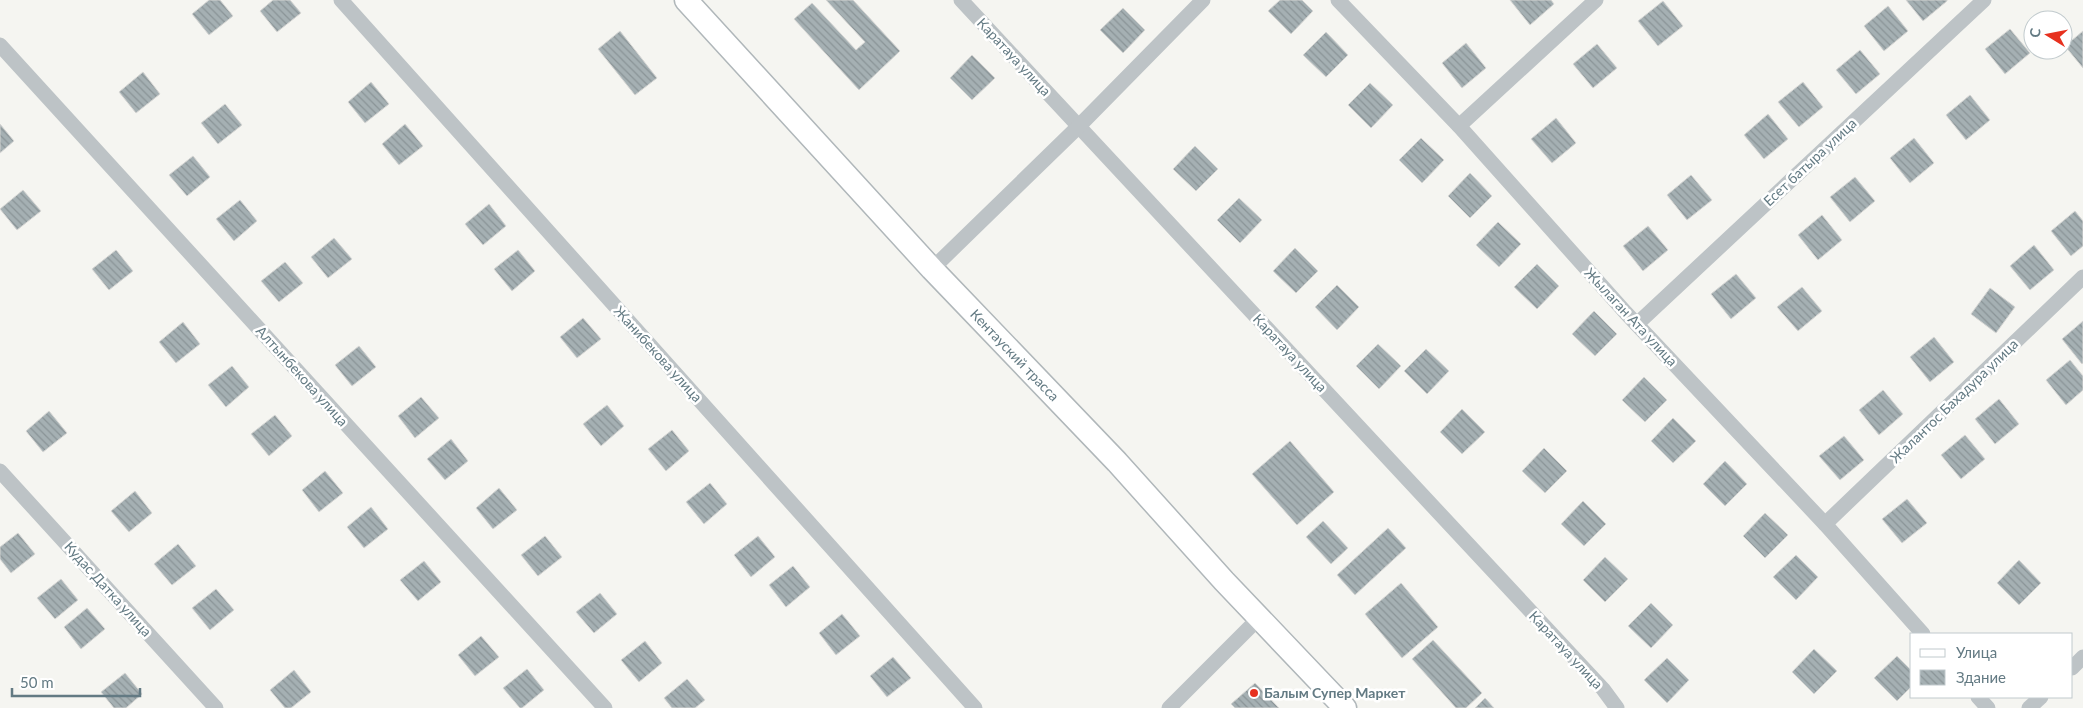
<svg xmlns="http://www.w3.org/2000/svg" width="2083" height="708" viewBox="0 0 2083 708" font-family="Lato,sans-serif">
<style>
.building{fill:url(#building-back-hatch);stroke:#d6d6d4}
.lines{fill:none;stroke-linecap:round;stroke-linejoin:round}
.secondary-casing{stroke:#b0b7ba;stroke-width:25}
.minor{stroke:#bdc3c6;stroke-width:15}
.secondary{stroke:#fff;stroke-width:22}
.poi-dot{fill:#e7311f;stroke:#fff;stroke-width:2}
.labels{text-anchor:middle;stroke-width:5;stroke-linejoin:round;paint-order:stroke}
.street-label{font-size:14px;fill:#637a83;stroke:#fff}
.poi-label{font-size:14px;font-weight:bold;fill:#637a83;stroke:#fff;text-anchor:start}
</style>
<defs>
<pattern id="building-back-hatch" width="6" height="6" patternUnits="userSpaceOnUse" patternTransform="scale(1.25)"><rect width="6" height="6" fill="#a5b0b3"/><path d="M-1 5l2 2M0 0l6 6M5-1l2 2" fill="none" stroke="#8a9497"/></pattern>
</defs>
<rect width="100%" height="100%" fill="#f5f5f1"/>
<g class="building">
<path d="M209 0H220L233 16 209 35 192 14Z"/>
<path d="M273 0H290L301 13 277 32 260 11Z"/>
<path d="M826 0H853L900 51 859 90 794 19 812 3 856 50 865 42Z"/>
<path d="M1280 0H1302L1313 11 1291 34 1268 11Z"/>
<path d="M1510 0H1551L1554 4 1530 25Z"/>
<path d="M1906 0H1947V1L1923 21Z"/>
<path d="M1663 1 1683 26 1658 46 1638 21Z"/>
<path d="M1888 6 1908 31 1884 51 1864 26Z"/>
<path d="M1123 8 1145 30 1123 53 1100 30Z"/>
<path d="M2010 29 2030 53 2005 74 1985 49Z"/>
<path d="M620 31 657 78 635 95 598 49Z"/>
<path d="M2083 31V68L2065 46Z"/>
<path d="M1326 32 1348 55 1326 77 1303 55Z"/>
<path d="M1466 43 1486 68 1462 88 1442 63Z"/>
<path d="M1597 44 1617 68 1593 88 1573 64Z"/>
<path d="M1860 50 1880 74 1856 94 1836 70Z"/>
<path d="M972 55 995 78 972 100 950 78Z"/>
<path d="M143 72 160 94 136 113 119 92Z"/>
<path d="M371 82 389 104 365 123 348 102Z"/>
<path d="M1803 82 1823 107 1799 127 1778 102Z"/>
<path d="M1370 83 1393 105 1371 128 1348 105Z"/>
<path d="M1970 95 1990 120 1966 140 1946 115Z"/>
<path d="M225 104 242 125 218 144 201 123Z"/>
<path d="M1768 114 1788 139 1764 159 1744 135Z"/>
<path d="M1556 118 1576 143 1552 163 1531 139Z"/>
<path d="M0 124 14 141 0 153Z"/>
<path d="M405 124 423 146 399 165 382 144Z"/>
<path d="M1421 138 1444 160 1422 183 1399 160Z"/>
<path d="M1914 138 1934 163 1910 183 1890 158Z"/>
<path d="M1195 146 1218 169 1196 191 1173 169Z"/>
<path d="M193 156 210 177 187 196 169 175Z"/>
<path d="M1470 173 1492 196 1470 218 1448 196Z"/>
<path d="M1691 175 1712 200 1687 220 1667 195Z"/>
<path d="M1855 177 1875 201 1850 222 1830 197Z"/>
<path d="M23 190 41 211 17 230 0 209Z"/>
<path d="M1239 198 1262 220 1240 243 1217 220Z"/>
<path d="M240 200 257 221 234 241 216 219Z"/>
<path d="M489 204 506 226 483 245 465 224Z"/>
<path d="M2075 211 2083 221V246L2071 256 2051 231Z"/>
<path d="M1822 215 1842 240 1818 260 1798 235Z"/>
<path d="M1498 222 1521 244 1499 267 1476 245Z"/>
<path d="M1648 226 1668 250 1643 271 1623 246Z"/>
<path d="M334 238 352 259 328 278 311 257Z"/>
<path d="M2034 245 2054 270 2030 290 2010 266Z"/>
<path d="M1295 248 1318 271 1296 293 1273 271Z"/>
<path d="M116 250 133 271 109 290 92 269Z"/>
<path d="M518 250 535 271 512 291 494 269Z"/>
<path d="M285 262 303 283 279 302 261 281Z"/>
<path d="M1537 264 1559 286 1537 309 1514 287Z"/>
<path d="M1736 274 1756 298 1731 319 1711 294Z"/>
<path d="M1337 285 1359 307 1337 330 1315 307Z"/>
<path d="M1802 287 1822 311 1798 331 1777 307Z"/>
<path d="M1990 288 2015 307 1996 333 1971 314Z"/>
<path d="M1594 311 1617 334 1595 356 1572 334Z"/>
<path d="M583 318 601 339 577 358 560 337Z"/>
<path d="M2083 321V363L2082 364 2062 339Z"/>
<path d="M183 322 200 344 176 363 159 342Z"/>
<path d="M1934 337 1954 362 1930 382 1910 357Z"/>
<path d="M1378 344 1401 366 1379 389 1356 366Z"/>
<path d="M359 346 376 367 352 386 335 365Z"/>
<path d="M1426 349 1449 371 1427 394 1404 371Z"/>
<path d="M2070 360 2083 376V390L2066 405 2046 380Z"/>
<path d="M232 366 249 387 226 407 208 385Z"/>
<path d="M1644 377 1667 400 1645 422 1622 400Z"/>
<path d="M1883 390 1903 414 1879 435 1859 410Z"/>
<path d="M421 397 439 418 415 438 398 416Z"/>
<path d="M1999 399 2019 424 1995 444 1975 419Z"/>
<path d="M607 405 624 426 601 446 583 424Z"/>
<path d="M1462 409 1485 432 1462 454 1440 432Z"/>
<path d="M49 411 67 433 43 452 26 431Z"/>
<path d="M275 415 292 436 269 456 251 434Z"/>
<path d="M1673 418 1696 441 1673 463 1651 441Z"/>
<path d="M672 430 689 451 666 471 648 449Z"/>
<path d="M1965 435 1985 459 1961 479 1941 455Z"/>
<path d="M1844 436 1864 460 1840 480 1819 456Z"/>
<path d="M451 439 468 461 445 480 427 459Z"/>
<path d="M1290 441 1334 492 1297 525 1252 474Z"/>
<path d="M1544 448 1567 471 1545 493 1522 471Z"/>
<path d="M1725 461 1747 484 1725 506 1703 484Z"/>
<path d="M325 471 343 493 319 512 302 490Z"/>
<path d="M710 483 727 504 704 524 686 502Z"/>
<path d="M499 488 517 510 493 529 476 508Z"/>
<path d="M135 491 152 513 129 532 111 511Z"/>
<path d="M1907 499 1927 523 1902 543 1882 519Z"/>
<path d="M1583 501 1606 524 1584 546 1561 524Z"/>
<path d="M371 507 388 529 364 548 347 527Z"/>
<path d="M1765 513 1788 535 1765 558 1743 536Z"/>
<path d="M1323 521 1348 548 1331 564 1306 537Z"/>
<path d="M1388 528 1406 548 1355 595 1337 575Z"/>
<path d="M18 533 35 554 11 573 0 559V547Z"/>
<path d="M545 536 562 557 538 576 521 555Z"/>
<path d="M758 536 775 557 751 577 734 555Z"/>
<path d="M178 544 196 566 172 585 154 564Z"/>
<path d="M1796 555 1818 577 1796 600 1773 577Z"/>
<path d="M1605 557 1628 579 1605 602 1583 580Z"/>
<path d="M2019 560 2041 583 2019 605 1997 583Z"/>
<path d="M424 561 441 582 418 601 400 580Z"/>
<path d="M793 566 810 587 786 607 769 585Z"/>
<path d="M61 579 78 600 55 619 37 598Z"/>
<path d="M1401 583 1438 627 1402 658 1365 614Z"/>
<path d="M216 589 234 610 210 630 192 608Z"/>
<path d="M600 593 617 614 594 633 576 612Z"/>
<path d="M1651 603 1673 625 1651 648 1628 626Z"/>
<path d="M87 608 105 629 81 649 64 627Z"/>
<path d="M842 614 860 636 836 655 819 633Z"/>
<path d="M481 636 499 657 475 676 458 655Z"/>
<path d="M1433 640 1482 693 1466 708H1456L1412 659Z"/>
<path d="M645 641 662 663 639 682 621 660Z"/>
<path d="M1814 649 1837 671 1814 694 1792 672Z"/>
<path d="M1897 656 1912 671V686L1897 701 1874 678Z"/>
<path d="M893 657 911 678 887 697 870 676Z"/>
<path d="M1667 658 1689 680 1667 703 1644 680Z"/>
<path d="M527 669 544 690 522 708H520L503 688Z"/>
<path d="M294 670 311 692 291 708H285L270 690Z"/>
<path d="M125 673 142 694 126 708H114L101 692Z"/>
<path d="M687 679 705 700 695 708H672L664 698Z"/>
<path d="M1255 683 1279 708H1235L1231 704Z"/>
<path d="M1485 698 1494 708H1475Z"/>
</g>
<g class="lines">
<defs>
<g id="secondary">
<path id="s1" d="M686 0 932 269 1117 462 1224 581 1345 708"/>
</g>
</defs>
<use href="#secondary" class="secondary-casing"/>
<g class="minor">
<path d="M341 0 975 708"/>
<path d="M961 0 1603 689 1617 708"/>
<path d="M1338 0 1459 126 1626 313 1825 524 1923 634"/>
<path d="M0 45 605 708"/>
<path d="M1459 126 1596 0"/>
<path d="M932 269 1079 126 1203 0"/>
<path d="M1637 324 1984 0"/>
<path d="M0 471 216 708"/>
<path d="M1825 524 2083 277"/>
<path d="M2072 668 2083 657"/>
<path d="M1978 697 1988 708"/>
<path d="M1169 708 1259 618"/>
<path d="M2029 708 2041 697"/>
</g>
<use href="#secondary" class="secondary"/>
</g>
<circle class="poi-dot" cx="1254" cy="693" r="5"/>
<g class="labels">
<g class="street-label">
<text transform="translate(1014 57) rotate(47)" y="5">Каратауа улица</text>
<text transform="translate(1810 162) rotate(-43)" y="5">Есет батыра улица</text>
<text transform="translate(1631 317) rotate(47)" y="5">Жылаган Ата улица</text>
<text transform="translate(1290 353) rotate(47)" y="5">Каратауа улица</text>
<text transform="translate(658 354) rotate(48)" y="5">Жанибекова улица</text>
<text dy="5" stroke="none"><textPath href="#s1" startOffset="484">Кентауский трасса</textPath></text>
<text transform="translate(302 376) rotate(48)" y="5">Алтынбекова улица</text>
<text transform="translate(1954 401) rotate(-44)" y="5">Жалантос Бахадура улица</text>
<text transform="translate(108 589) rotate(48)" y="5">Кудас Датка улица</text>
<text transform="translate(1566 650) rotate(47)" y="5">Каратауа улица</text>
</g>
<g class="poi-label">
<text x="1264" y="698">Балым Супер Маркет</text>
</g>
</g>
<rect x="1910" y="633" width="162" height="65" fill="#ffffff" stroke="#c1cacd"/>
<rect x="1920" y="649" width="25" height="8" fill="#ffffff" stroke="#c1cacd"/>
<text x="1956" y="658" font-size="15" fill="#637a83">Улица</text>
<rect x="1920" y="670" width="25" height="15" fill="url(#building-back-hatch)" stroke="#c1cacd"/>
<text x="1956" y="683" font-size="15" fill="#637a83">Здание</text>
<g transform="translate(2048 35) rotate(280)"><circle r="24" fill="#ffffff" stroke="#c1cacd"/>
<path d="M0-4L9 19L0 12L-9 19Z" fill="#e7311f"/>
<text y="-8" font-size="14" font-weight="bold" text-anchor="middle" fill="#637a83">С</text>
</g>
<path d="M12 688v8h128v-8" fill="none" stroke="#637a83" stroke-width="2.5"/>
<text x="20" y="688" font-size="15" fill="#637a83" stroke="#ffffff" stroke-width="4" paint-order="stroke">50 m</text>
</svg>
